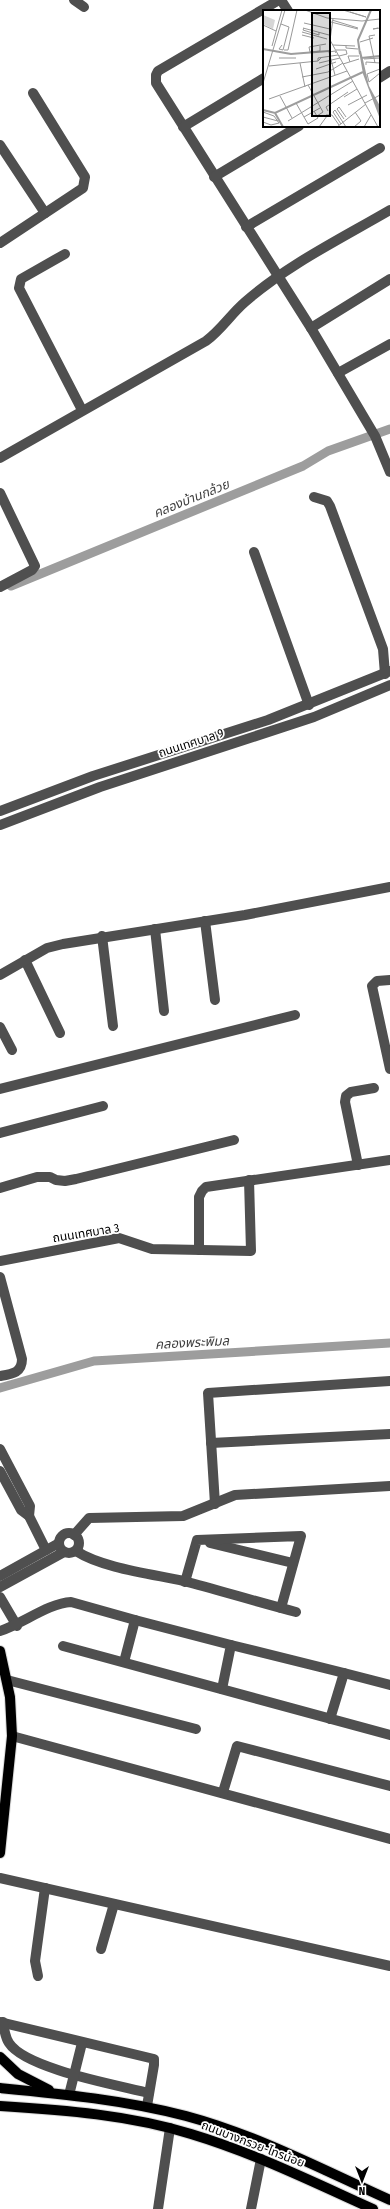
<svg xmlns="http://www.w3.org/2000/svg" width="390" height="2209" viewBox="0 0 390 2209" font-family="'Fira Sans Condensed','Noto Sans Thai',sans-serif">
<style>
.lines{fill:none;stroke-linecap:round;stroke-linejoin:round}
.canal{stroke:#9d9d9d;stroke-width:9}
.major-casing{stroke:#dbdbdb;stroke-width:12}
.minor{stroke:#4f4f4f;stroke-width:10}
.major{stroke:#000;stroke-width:10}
.labels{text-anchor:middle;stroke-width:3.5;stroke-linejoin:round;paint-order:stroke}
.street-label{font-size:12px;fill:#000;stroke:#fff}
.water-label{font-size:13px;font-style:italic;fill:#3e3e3e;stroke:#fff}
.inset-river{fill:none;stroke:#9d9d9d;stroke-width:2}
.inset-road{fill:none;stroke:#999;stroke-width:1}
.view{fill:#000;fill-opacity:0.15;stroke:#000;stroke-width:2}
.inset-edge{fill:none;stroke:#000;stroke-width:2}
</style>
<rect width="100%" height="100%" fill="#fff"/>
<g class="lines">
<g class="canal">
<path d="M11 586 303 466 328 451 390 429"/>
<path d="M0 1388 94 1361 390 1343"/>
</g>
<defs>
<g id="major">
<path d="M0 1651 10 1697 12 1736 0 1853"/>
<path d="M0 2057 18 2074 49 2090"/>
<path d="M0 2088C62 2094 125 2100 186 2116 257 2135 323 2170 390 2200"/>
<path d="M0 2106C64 2110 130 2115 191 2134 254 2153 313 2182 373 2209"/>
</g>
</defs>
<use href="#major" class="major-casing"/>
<g class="minor">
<path d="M74 0 84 7"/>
<path d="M279 0 158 71 156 75V83L311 328 375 436 390 472"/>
<path d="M281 0 288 11"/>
<path d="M379 78 390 71"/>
<path d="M183 127 264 78"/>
<path d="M0 145 45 213"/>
<path d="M214 177 299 126"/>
<path d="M246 227 380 148"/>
<path d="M0 243 83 188 85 177 33 93"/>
<path d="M65 254 21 279 19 288 82 410"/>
<path d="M311 328 390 279"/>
<path d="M338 373 390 344"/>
<path d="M0 458 206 341C221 330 231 314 245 302 287 265 342 238 390 210"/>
<path d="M0 493 35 566 32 570 0 587"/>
<path d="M314 497 327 501 330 506 383 649 385 674"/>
<path d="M254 552 309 705"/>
<path d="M0 811 93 776 268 720 390 671"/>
<path d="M0 825 100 787 314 717 390 685"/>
<path d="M205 921 215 1000"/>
<path d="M155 929 164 1011"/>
<path d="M102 936 113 1026"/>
<path d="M25 960 60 1033"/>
<path d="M0 975 47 948 63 944 245 915 390 887"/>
<path d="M390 980 377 981 372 986 390 1069"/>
<path d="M0 1027 12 1050"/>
<path d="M0 1089 295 1015"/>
<path d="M0 1133 103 1106"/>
<path d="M358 1165 345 1102 346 1096 351 1092 374 1088"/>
<path d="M0 1188 37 1177H50L56 1180 65 1181 76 1179 234 1140"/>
<path d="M199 1250V1197L202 1191 206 1187 390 1160"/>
<path d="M0 1261 119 1238 152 1249 251 1251 249 1180"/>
<path d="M0 1277 22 1359C22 1373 12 1374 0 1376"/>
<path d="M211 1443 390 1434"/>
<path d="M0 1449 30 1506 29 1516"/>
<path d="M0 1471 21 1510 29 1516 46 1550"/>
<path d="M215 1504 208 1393 390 1381"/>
<circle cx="69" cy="1543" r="10"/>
<path d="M74 1535 89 1518 183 1516 235 1495 390 1486"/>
<path d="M210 1543 293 1563"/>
<path d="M76 1551C102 1568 152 1574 184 1581 221 1591 258 1602 296 1612"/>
<path d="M0 1576 59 1543"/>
<path d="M185 1582 197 1540 301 1536 281 1608"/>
<path d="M0 1587 64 1552"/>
<path d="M0 1597 17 1626"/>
<path d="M135 1620 231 1645 222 1689"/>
<path d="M0 1631C22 1624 49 1603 71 1602L135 1620 124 1662"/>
<path d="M231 1645 344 1673 330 1719"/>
<path d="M63 1646 390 1735"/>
<path d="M344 1673 390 1685"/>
<path d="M7 1680 196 1729"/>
<path d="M12 1736 390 1839"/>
<path d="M223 1792 237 1746 390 1786"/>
<path d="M0 1878 390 1966"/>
<path d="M101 1949 114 1904"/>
<path d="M38 1976 35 1961 45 1888"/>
<path d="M0 2022 154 2059V2065L147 2106"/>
<path d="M3 2022C4 2029 5 2037 9 2043 26 2069 118 2085 149 2093"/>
<path d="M69 2095 82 2043"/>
<path d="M158 2209 170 2128"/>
<path d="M251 2209 261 2159"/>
</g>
<use href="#major" class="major"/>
</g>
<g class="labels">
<g class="street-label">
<text transform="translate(191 743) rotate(-18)" y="4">ถนนเทศบาล 9</text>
<text transform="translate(86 1233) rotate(-9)" y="4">ถนนเทศบาล 3</text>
<text transform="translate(253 2144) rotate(21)" y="4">ถนนบางกรวย-ไทรน้อย</text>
</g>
<g class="water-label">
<text transform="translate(191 498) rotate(-22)" y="5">คลองบ้านกล้วย</text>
<text transform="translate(192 1342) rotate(-3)" y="5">คลองพระพิมล</text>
</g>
</g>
<g transform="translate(263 10)">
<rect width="117" height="117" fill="#fff"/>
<path d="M0 5 12 10 10 19 0 14Z" fill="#d6d6d6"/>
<path d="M96 41H98L106 76 117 96V109L100 64Z" fill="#9d9d9d"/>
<path class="inset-river" d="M0 39 28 44 66 41M97 44 95 30 108 0M98 48 117 46M0 100 12 103 100 62M12 103 20 117"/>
<path class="inset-road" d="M42 0 64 8 99 11 117 9M80 0 103 7M87 2 103 7M70 9 67 30 115 117M69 10 95 18M68 12 95 19M41 13 67 19M18 14 26 17 20 40 16 39 19 35M0 15 13 21M40 18 66 25M41 18 40 20 56 25V22M115 18 110 19 117 18M39 22 64 29M39 25 51 28M97 32 110 28M70 35 92 36M83 35V38L95 39M9 36 19 0M57 36V41L47 42 46 37 63 34M21 40H25L34 0M73 40H83L84 44 76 46M16 48H33M101 49 117 48M55 51V48L75 45M87 52 85 46H96M37 53 42 77M56 53 77 48M112 53 106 26 112 25M80 54 96 49M103 55V52L117 53M6 56 55 51 58 48M53 59 73 52M117 59 104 64 106 72 117 63M72 65 66 42 72 41 73 43M39 67 65 62 80 53M0 73 22 0M45 75 60 102 54 106M17 86 29 108M81 87 94 79M6 89 84 61M33 93 45 114 55 108 51 101M102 93 117 85M85 95 104 85M65 101 63 97 85 82M0 102 11 106 16 113 8 115 0 112M63 105H69L76 115M0 107 15 111M41 107 57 98M81 109 74 99 76 97 83 107M25 111 90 71M78 114 70 102 72 100 83 117M56 117 64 106M74 117 103 94M91 117 98 111 92 102M101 117 108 105"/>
<path class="view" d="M49 3H67V106H49Z"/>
<rect width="117" height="117" class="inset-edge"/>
</g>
<g transform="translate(362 2181) rotate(180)" stroke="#ffffff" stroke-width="3" paint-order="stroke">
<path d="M0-3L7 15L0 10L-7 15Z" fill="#000000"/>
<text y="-6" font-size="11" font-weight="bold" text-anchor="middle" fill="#000000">N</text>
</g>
</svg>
